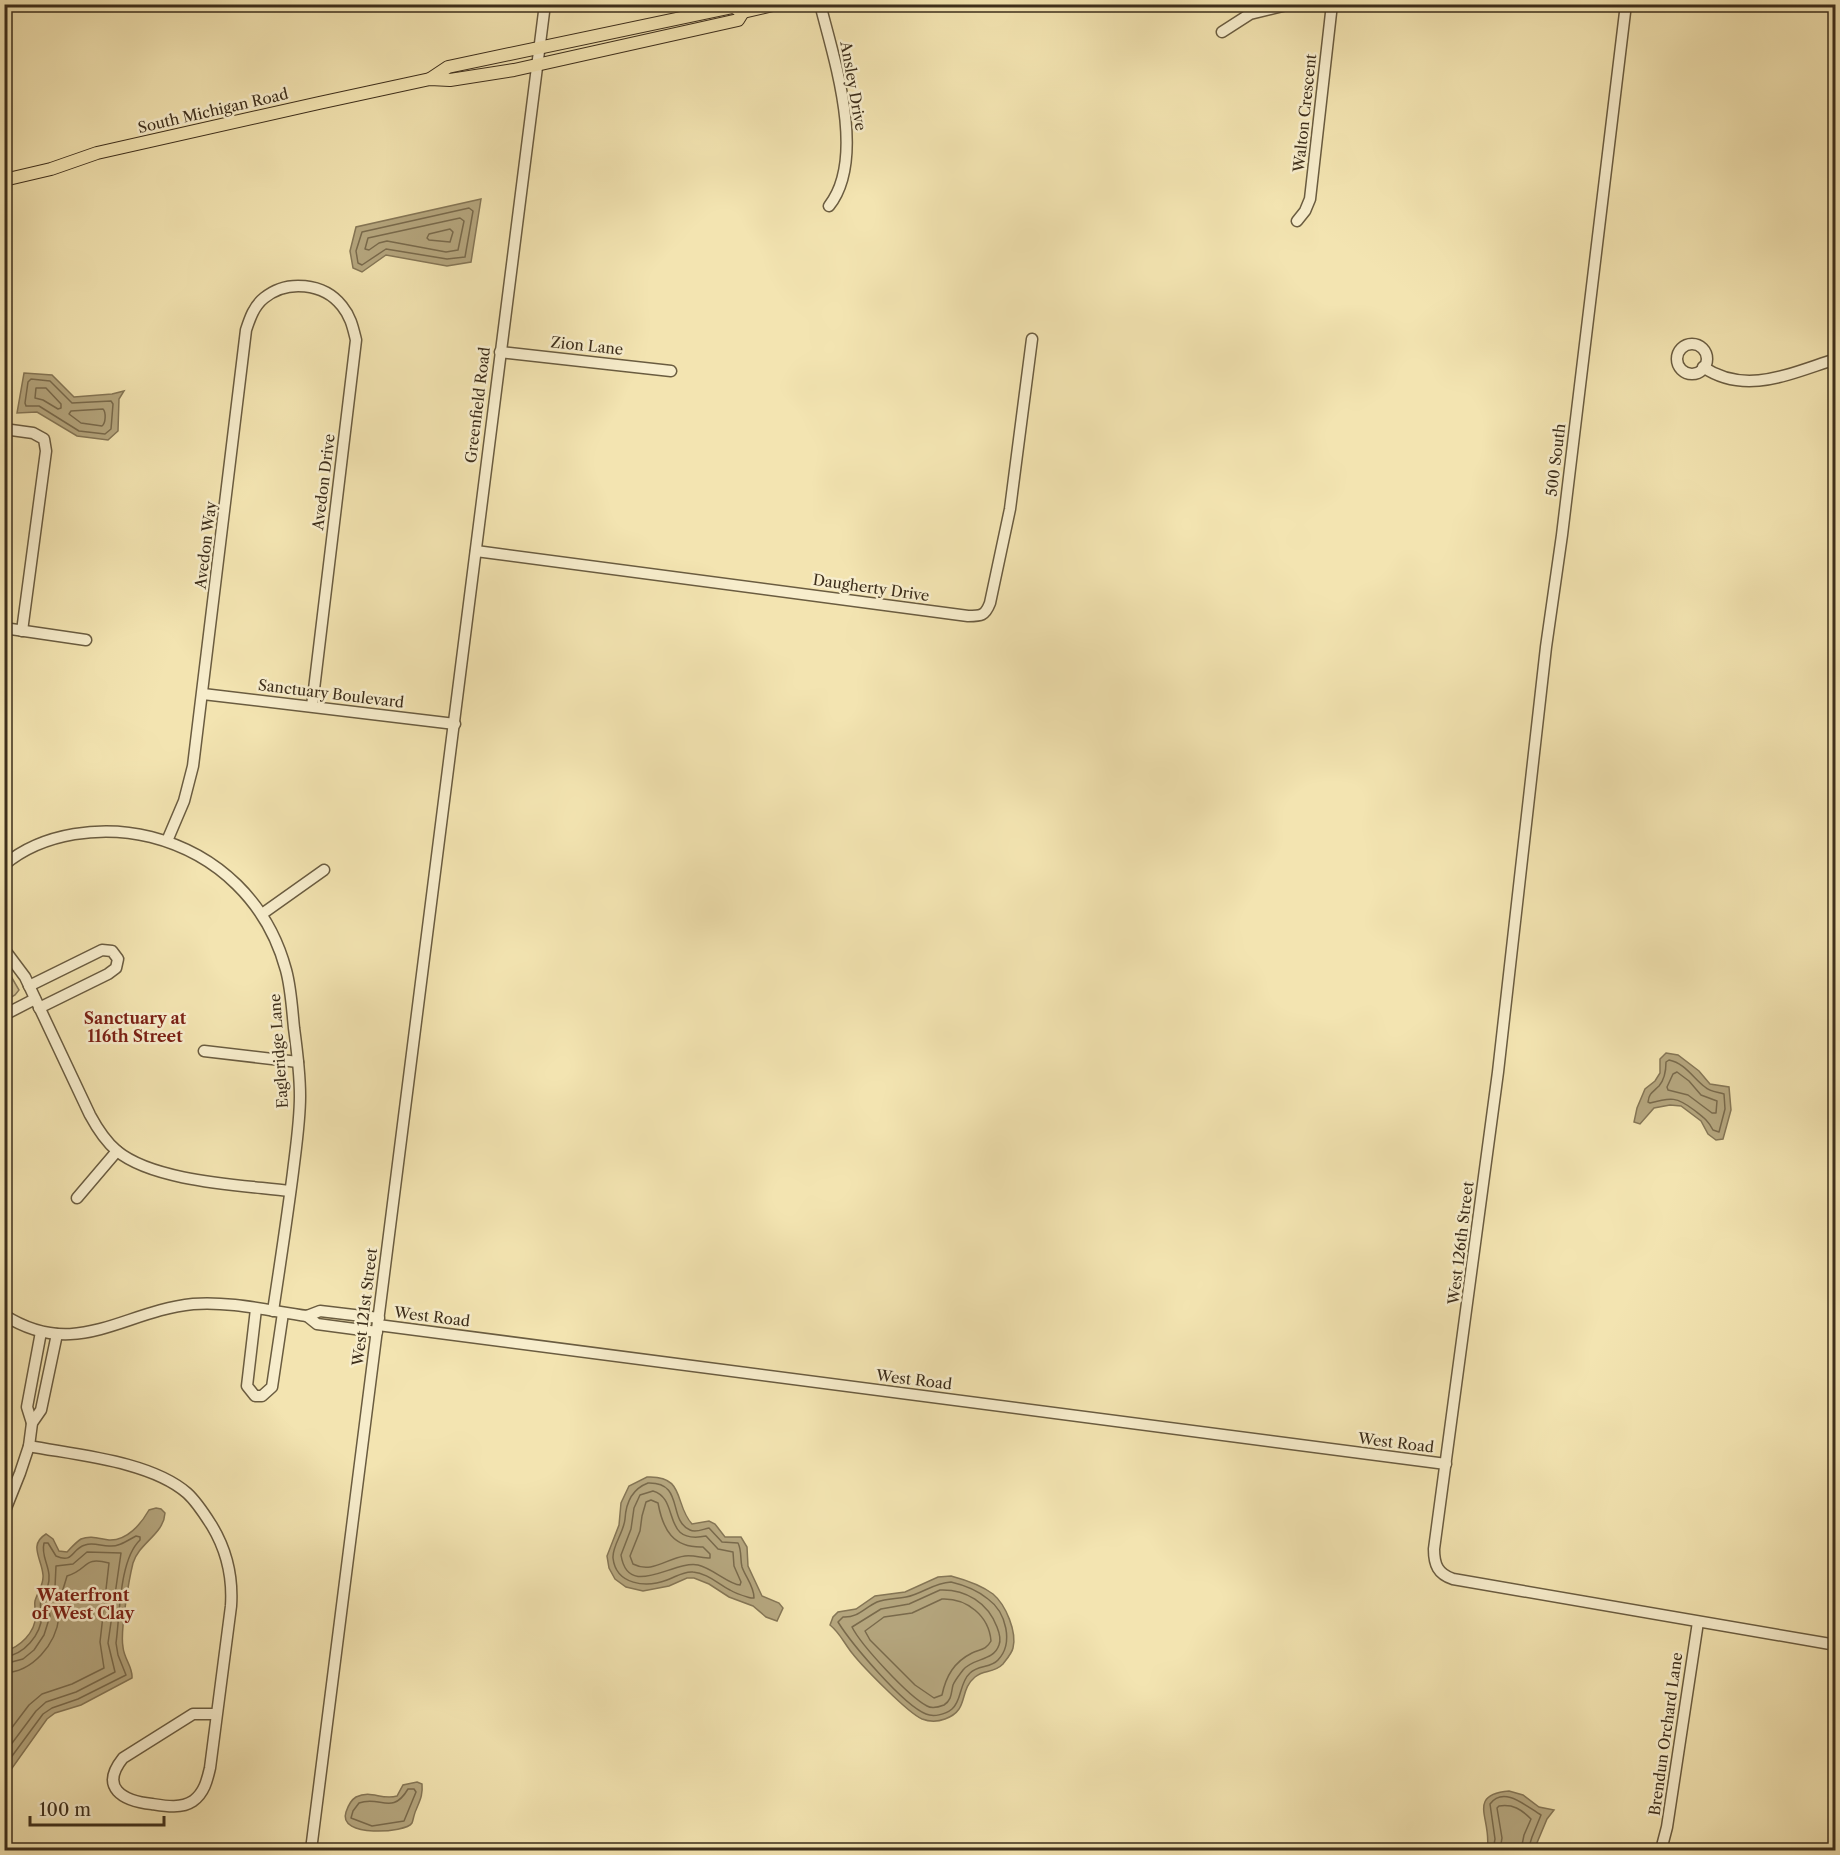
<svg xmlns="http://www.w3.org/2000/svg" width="1840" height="1855" viewBox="0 0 1840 1855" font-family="'Libre Caslon Text',serif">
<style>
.green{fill:#d4c598;stroke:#887a5a;stroke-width:1.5}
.water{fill:#b5a67e;stroke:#857656;stroke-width:1.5}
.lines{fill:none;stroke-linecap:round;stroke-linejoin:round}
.shore{stroke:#796a4c;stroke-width:1.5}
.minor-casing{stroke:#6a5c40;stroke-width:13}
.major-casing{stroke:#3d2e1b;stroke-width:14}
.minor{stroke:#f7edcc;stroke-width:10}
.major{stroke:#f3e4b1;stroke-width:12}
.labels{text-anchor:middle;stroke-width:5;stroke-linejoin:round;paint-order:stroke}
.street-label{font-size:15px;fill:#3d2e1b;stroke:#f7edcc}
.neighbourhood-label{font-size:16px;font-weight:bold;fill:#7a1f14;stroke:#f7edcc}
</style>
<rect width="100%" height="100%" fill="#f3e4b1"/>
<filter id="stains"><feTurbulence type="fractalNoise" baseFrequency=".00333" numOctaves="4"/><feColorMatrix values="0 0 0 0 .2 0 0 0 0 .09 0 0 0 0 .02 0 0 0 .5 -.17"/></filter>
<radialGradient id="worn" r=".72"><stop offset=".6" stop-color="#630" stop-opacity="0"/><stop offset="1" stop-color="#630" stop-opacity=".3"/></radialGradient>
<path class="green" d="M5 966 19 990 15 995 5 1001Z"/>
<g class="water">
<path d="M481 199 471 262 447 266 386 255 362 272 353 268 350 251 356 227Z"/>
<path d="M24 373 52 375 74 397 112 394 124 391 119 399 118 431 108 440 77 436 37 412 17 413Z"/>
<path d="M1666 1053 1678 1055 1699 1071 1710 1084 1729 1087 1731 1110 1723 1139 1716 1140 1708 1134 1701 1121 1681 1106 1670 1105 1654 1108 1640 1124 1634 1122 1637 1108 1645 1089 1655 1081 1660 1073V1059Z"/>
<path d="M647 1477C686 1475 674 1505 692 1524L709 1521 715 1524 725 1537H741L747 1547 748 1566 762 1596 779 1603 783 1608 777 1621 766 1617 753 1606 729 1597 709 1584 694 1578H687L669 1586 643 1591 626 1587 615 1579 609 1568 607 1556 619 1525 621 1503 629 1486Z"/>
<path d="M156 1508 161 1509 165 1513C164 1534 139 1543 133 1563 129 1579 120 1632 123 1647 124 1659 133 1667 132 1678L81 1705 55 1713 47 1719 5 1778V1651C20 1647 35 1633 36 1615 36 1610 34 1607 35 1601 37 1593 44 1585 43 1575 42 1559 28 1545 46 1534L53 1539 59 1551 67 1552C71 1548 76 1542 81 1539 91 1535 100 1539 109 1540 127 1541 141 1524 149 1510Z"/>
<path d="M951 1576C966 1580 981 1585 993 1594 1006 1605 1017 1632 1013 1648 1012 1653 1006 1660 1003 1664 993 1674 984 1669 975 1677 958 1691 970 1710 945 1719 937 1722 930 1722 922 1719 908 1713 863 1667 852 1653 844 1643 840 1633 830 1625L833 1617 838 1612 856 1609 875 1596 905 1592 938 1577Z"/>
<path d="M417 1782 422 1784C423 1795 420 1800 416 1810 414 1814 413 1821 412 1823 406 1833 337 1838 346 1812 348 1806 351 1800 356 1797 372 1789 381 1801 397 1796L403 1785Z"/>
<path d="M1509 1791 1523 1795 1539 1807 1554 1810 1547 1819 1534 1850H1487C1493 1820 1465 1795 1509 1791Z"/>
</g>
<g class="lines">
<g class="shore">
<path d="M469 208 473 211 465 257 447 259 386 249 362 265 358 263 356 251 362 232Z"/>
<path d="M460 218 464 221 458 250 446 252 387 241 379 243 369 250 365 249 368 238Z"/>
<path d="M450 229 453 232 450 242 429 240 427 238 429 234Z"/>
<path d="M31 379 50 381 72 403 111 401 113 404 111 429 105 434 79 431 39 406H26L25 403 28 382Z"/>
<path d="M36 388H46L61 404V408L58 409 43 400 35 398Z"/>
<path d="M103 409C106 412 106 423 102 426L81 423 69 414 71 411Z"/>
<path d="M1669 1060C1685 1063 1693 1078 1705 1087 1710 1092 1718 1092 1724 1094L1725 1109 1719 1132 1713 1130C1708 1120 1703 1117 1694 1110 1677 1097 1671 1097 1650 1103L1648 1102C1649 1093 1653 1092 1659 1086 1665 1079 1666 1071 1666 1062Z"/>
<path d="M1677 1072 1689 1081 1701 1095 1717 1101 1716 1113H1712L1688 1095 1668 1090 1667 1087 1673 1074Z"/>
<path d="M648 1483C685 1482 667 1520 690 1530 696 1533 703 1529 709 1528L722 1542 738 1543C742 1551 740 1559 742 1567 746 1578 754 1586 754 1598H751C744 1596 736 1594 730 1590 718 1584 707 1573 693 1572 683 1571 676 1577 667 1580 646 1588 616 1585 613 1558 612 1546 624 1532 625 1519 626 1502 632 1489 648 1483Z"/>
<path d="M653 1491C681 1499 660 1545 706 1536L718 1549 733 1552 734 1566 741 1582 740 1585C730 1585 712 1568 698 1565 673 1560 628 1600 621 1555L631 1529 634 1508 640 1495Z"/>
<path d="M651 1500 658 1503C663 1530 673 1548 703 1547L710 1554V1558C702 1558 694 1555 685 1556 667 1558 652 1574 633 1564L630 1556 640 1531 642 1516 646 1502Z"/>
<path d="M951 1582C964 1585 977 1590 988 1599 1006 1612 1014 1643 998 1660 991 1668 978 1665 970 1673 959 1683 962 1701 952 1709 945 1715 933 1717 926 1714 903 1705 851 1643 838 1622L843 1617C858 1618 864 1608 877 1602 886 1598 896 1599 906 1597 922 1594 933 1583 951 1582Z"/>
<path d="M940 1590C966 1589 988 1603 997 1627 999 1632 1001 1640 999 1645 993 1662 974 1657 963 1670 960 1674 955 1680 953 1685 951 1693 952 1700 944 1705 939 1707 932 1709 927 1706 908 1696 861 1645 852 1627L881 1609 909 1604Z"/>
<path d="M942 1599C967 1598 989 1616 991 1641 986 1650 981 1649 972 1653 954 1662 946 1676 942 1695L934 1698 915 1685 870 1640 865 1631 884 1617 912 1613Z"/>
<path d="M4 1657C24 1655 41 1635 42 1615 42 1610 39 1606 41 1601 45 1593 50 1585 49 1575 48 1563 41 1555 44 1543H48L56 1556C74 1564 71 1549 85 1545 93 1542 101 1546 109 1546 119 1547 128 1540 136 1536L140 1537V1540C119 1560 120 1615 116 1643L118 1655 126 1675 78 1699 52 1708 43 1714 4 1767"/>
<path d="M4 1664 23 1659 34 1650 44 1635 50 1616 48 1605 55 1587 56 1566 73 1564 87 1552 121 1553 108 1643 115 1672 76 1692 46 1702 36 1711 4 1754"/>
<path d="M4 1673C33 1672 56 1644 59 1617 59 1613 57 1610 58 1607 59 1600 65 1584 67 1576 90 1569 82 1556 109 1563L100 1642 104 1668 72 1684 42 1694 29 1705 4 1738"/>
<path d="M408 1789H414L416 1792 404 1821 372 1826 351 1818 353 1811 359 1803C380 1795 392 1816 408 1789Z"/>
<path d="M1493 1850 1495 1839 1490 1804C1504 1785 1527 1807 1541 1815L1532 1837 1528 1850"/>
<path d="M1500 1850 1502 1838 1497 1808 1499 1806C1513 1804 1521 1809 1531 1819L1524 1835 1521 1850"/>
</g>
<defs>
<g id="minor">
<path d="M820 4C834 59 867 158 829 206"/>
<path d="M1626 4 1562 535 1546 647 1498 1072 1434 1549C1434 1565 1438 1574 1453 1579L1836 1645"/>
<path d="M1222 32 1250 14 1291 4"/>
<path d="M1297 221 1305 211 1310 199 1332 4"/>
<circle cx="1692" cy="359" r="15"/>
<path d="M500 352 671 371"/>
<path d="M1703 367C1746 396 1791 373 1836 359"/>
<path d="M4 429 33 433 44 439 46 451 22 631"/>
<path d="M476 551 968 616C981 616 985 616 990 603L1010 509 1032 339"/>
<path d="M4 628 86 640"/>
<path d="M203 694 455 724"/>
<path d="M167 841 184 801 193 766 246 330C250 318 254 306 264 298 287 279 324 283 342 306 351 317 353 328 356 340L312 706"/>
<path d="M4 865C43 832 103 825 151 837 218 854 268 903 286 970 291 988 292 1009 294 1028 297 1050 300 1073 300 1096 300 1121 296 1147 293 1172 287 1219 280 1265 273 1311"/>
<path d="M262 914 324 870"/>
<path d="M4 949 25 977 90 1115C97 1128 105 1141 117 1151 155 1182 242 1185 290 1191"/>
<path d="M29 986 102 950 112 951 118 959 116 968 108 974 39 1008"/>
<path d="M4 1015 35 999"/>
<path d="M204 1051 298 1062"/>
<path d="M77 1198 117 1151"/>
<path d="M256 1309 247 1386 255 1396H262L272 1387 283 1313"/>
<path d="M4 1315C76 1361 123 1311 193 1304 230 1301 270 1311 307 1316L320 1311 379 1318"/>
<path d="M307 1316 317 1324 377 1332"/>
<path d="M378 1325 1446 1464"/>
<path d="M32 1423 27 1407 41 1332"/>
<path d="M29 1446C76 1455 150 1461 187 1493 197 1502 205 1515 212 1526 227 1551 233 1576 231 1606L210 1768C207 1781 204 1793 193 1801 181 1809 165 1806 152 1804 123 1801 99 1788 123 1758L193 1714H217"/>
<path d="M4 1513 20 1473 29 1446 32 1423 41 1410 57 1334"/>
<path d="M311 1850 545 4"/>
<path d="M1661 1850 1667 1827 1698 1622"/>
</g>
<g id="major">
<path d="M430 79 448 67 733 7 743 12 777 4"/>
<path d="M4 180 51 169 97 153 319 103 430 79 450 80 514 70 738 20 743 12"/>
</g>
</defs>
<use href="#minor" class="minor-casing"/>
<use href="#major" class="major-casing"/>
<use href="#minor" class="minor"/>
<use href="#major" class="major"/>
</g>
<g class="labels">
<g class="street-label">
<text transform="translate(853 86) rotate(80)" y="5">Ansley Drive</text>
<text transform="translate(213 111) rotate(-13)" y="5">South Michigan Road</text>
<text transform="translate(1305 113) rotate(-84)" y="5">Walton Crescent</text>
<text transform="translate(587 346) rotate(6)" y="5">Zion Lane</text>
<text transform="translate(478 405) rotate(-83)" y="5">Greenfield Road</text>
<text transform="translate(1556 460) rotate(-83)" y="5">500 South</text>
<text transform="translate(324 482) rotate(-83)" y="5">Avedon Drive</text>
<text transform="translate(206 545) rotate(-83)" y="5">Avedon Way</text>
<text transform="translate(871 588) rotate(8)" y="5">Daugherty Drive</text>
<text transform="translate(331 694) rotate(7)" y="5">Sanctuary Boulevard</text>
<text transform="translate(279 1051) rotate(-94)" y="5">Eagleridge Lane</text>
<text transform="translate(1461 1243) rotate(-83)" y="5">West 126th Street</text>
<text transform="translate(365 1307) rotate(-83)" y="5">West 121st Street</text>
<text transform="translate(432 1317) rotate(7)" y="5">West Road</text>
<text transform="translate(914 1380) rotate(7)" y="5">West Road</text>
<text transform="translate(1396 1443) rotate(7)" y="5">West Road</text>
<text transform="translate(1666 1734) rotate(-82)" y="5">Brendun Orchard Lane</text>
</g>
<g class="neighbourhood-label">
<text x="135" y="1024">Sanctuary at<tspan x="135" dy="18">116th Street</tspan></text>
<text x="83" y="1601">Waterfront<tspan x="83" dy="18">of West Clay</tspan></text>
</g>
</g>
<rect width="1840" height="1855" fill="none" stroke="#f3e4b1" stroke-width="24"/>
<rect x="6" y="6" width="1828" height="1843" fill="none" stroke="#3d2e1b" stroke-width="3"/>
<rect x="12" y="12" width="1816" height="1831" fill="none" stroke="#3d2e1b" stroke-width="1.5"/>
<path d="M30 1816v9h134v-9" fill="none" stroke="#3d2e1b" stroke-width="3"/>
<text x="39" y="1816" font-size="18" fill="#3d2e1b" stroke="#f7edcc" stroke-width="4.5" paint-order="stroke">100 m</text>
<rect width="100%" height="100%" filter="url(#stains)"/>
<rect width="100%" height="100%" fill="url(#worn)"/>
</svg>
